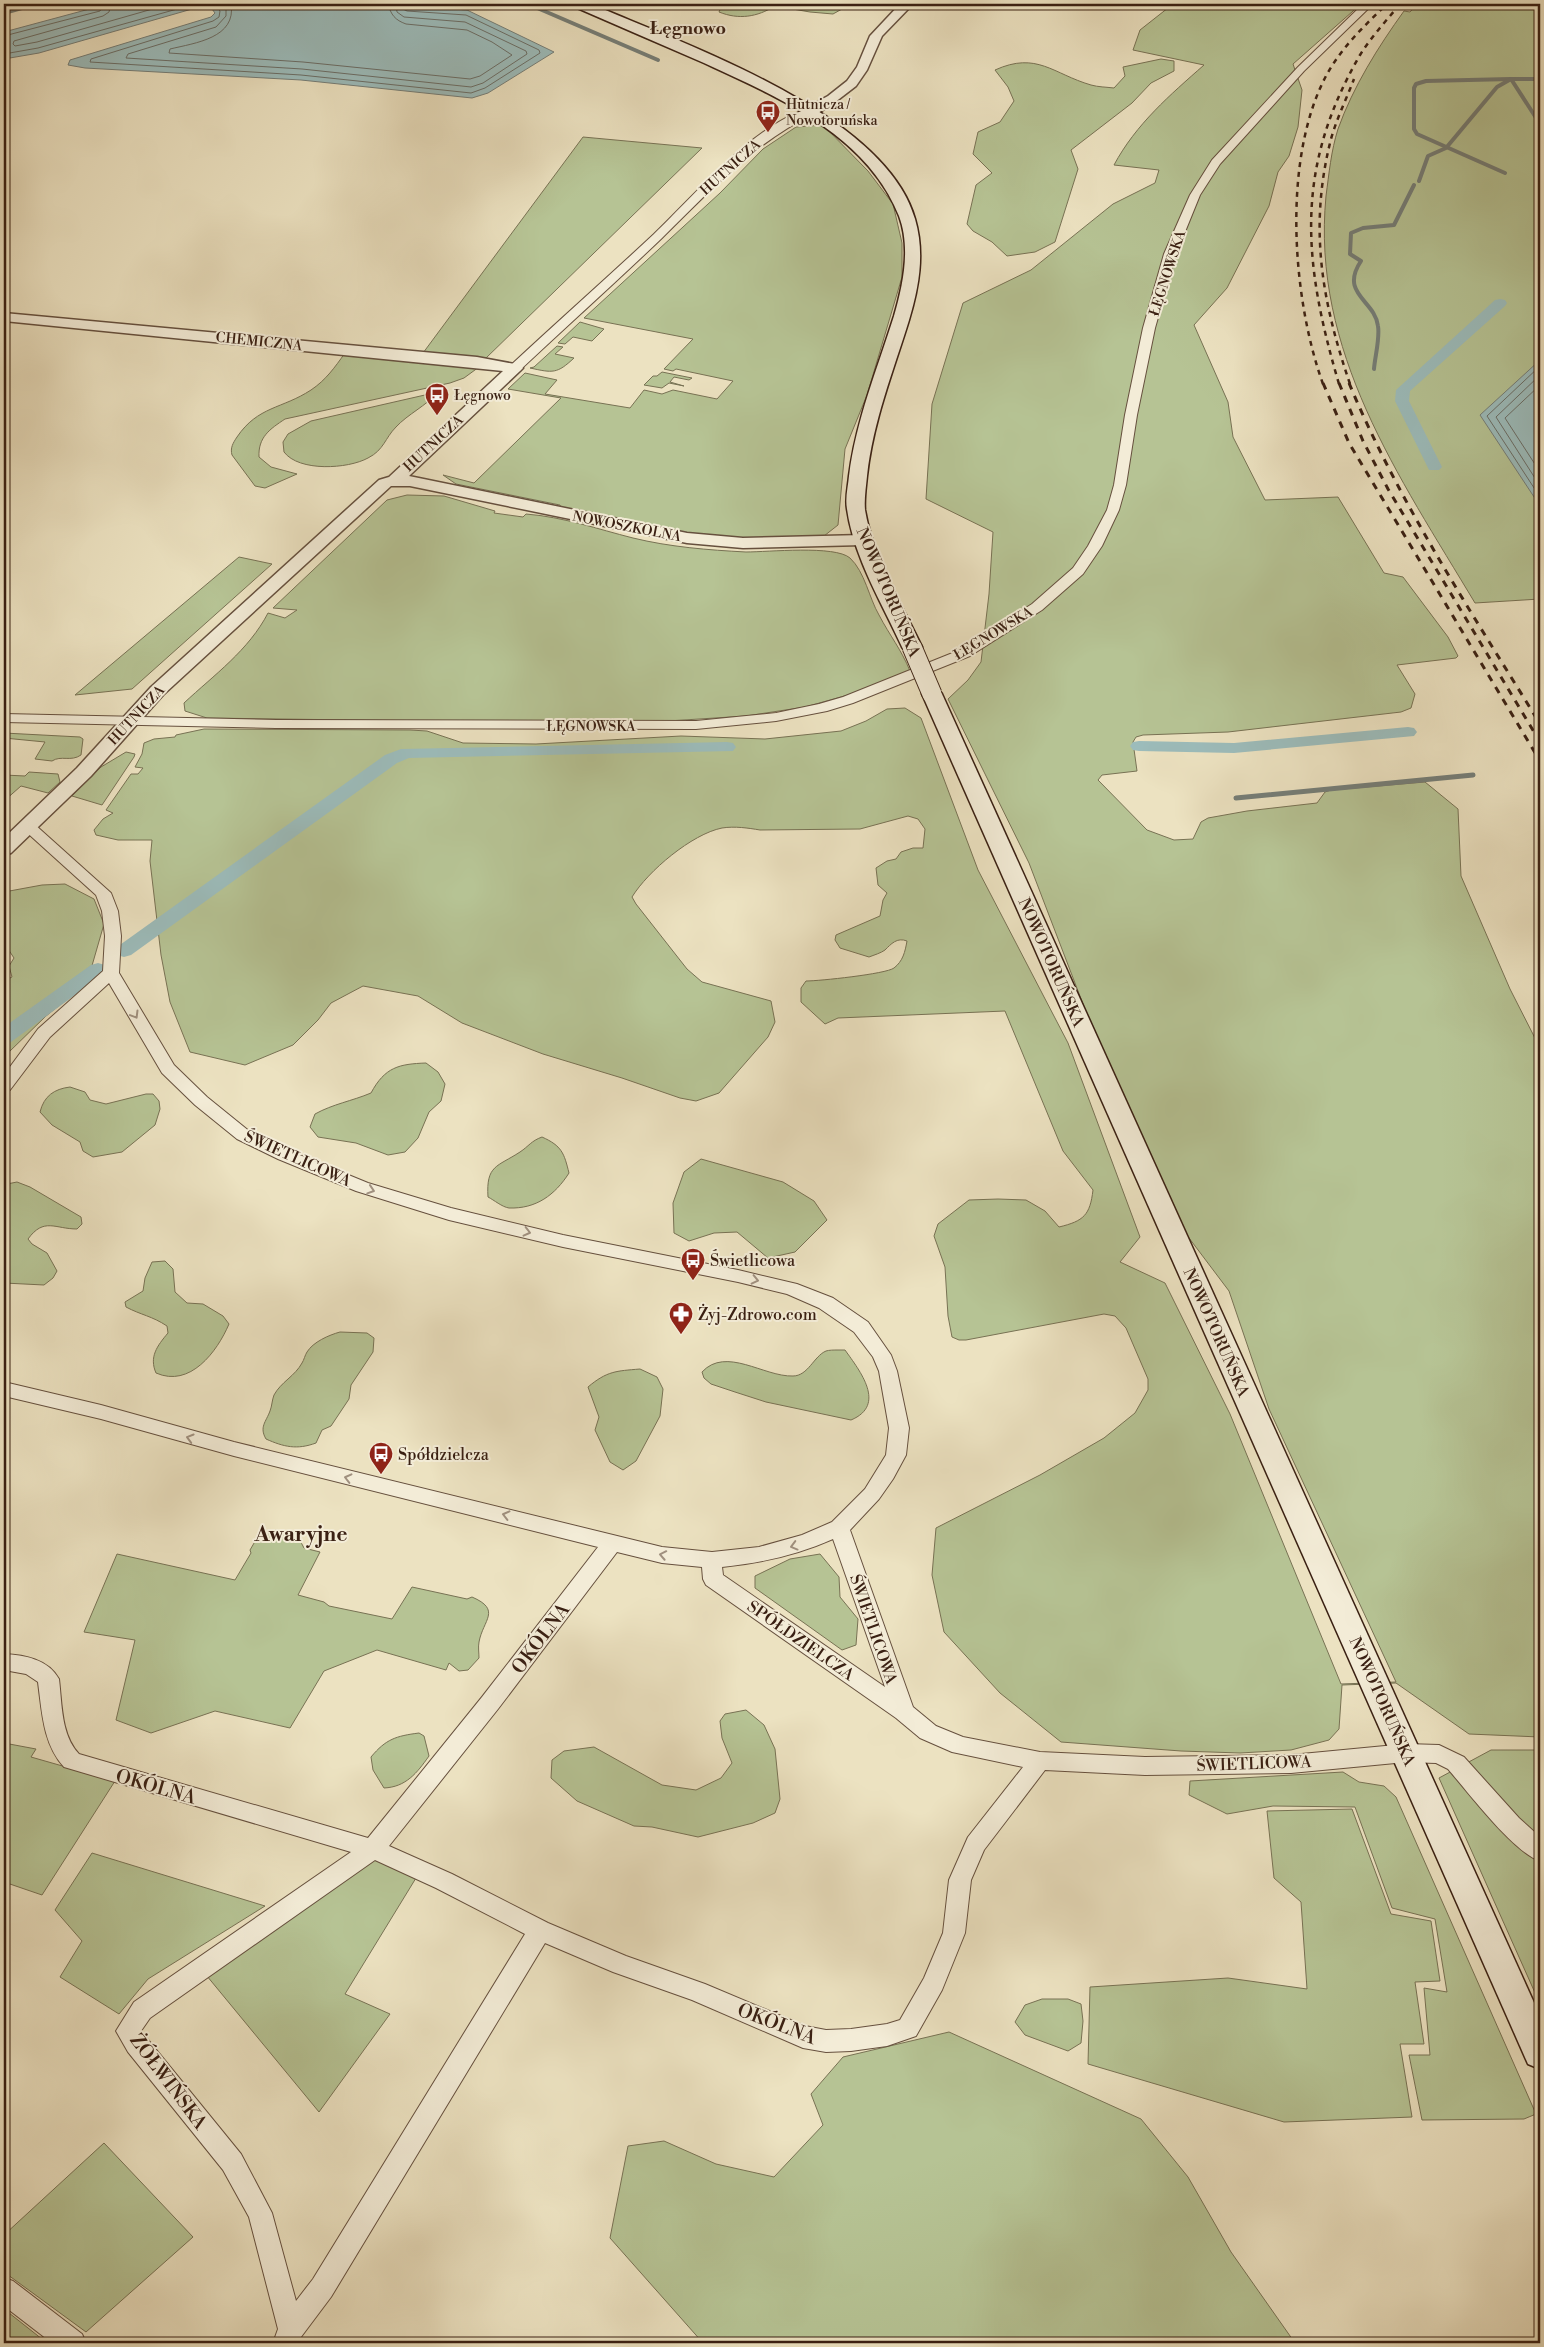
<svg xmlns="http://www.w3.org/2000/svg" width="1544" height="2347" viewBox="0 0 1544 2347" font-family="'Libre Bodoni',serif">
<rect width="100%" height="100%" fill="#ece2c1"/>
<filter id="stains"><feTurbulence type="fractalNoise" baseFrequency=".004" numOctaves="4"/><feColorMatrix values="0 0 0 0 .2 0 0 0 0 .09 0 0 0 0 .02 0 0 0 .5 -.17"/></filter>
<radialGradient id="worn" r=".72"><stop offset=".6" stop-color="#630" stop-opacity="0"/><stop offset="1" stop-color="#630" stop-opacity=".3"/></radialGradient>
<g fill="#b6c394" stroke="#787254">
<path d="M734,4H851L833,14L810,12L775,6C757,17 739,20 719,12L722,5Z"/>
<path d="M1173,4H1361L1293,64L1302,90L1298,127L1289,156L1278,172L1269,206L1227,288L1194,325L1228,402L1233,437L1265,500L1338,497L1384,573L1403,577L1448,637L1458,656L1456,658L1397,665L1415,694L1411,708L1401,712L1228,732L1143,735L1136,737L1133,742L1137,771L1102,775L1098,780L1147,830L1174,840L1193,839L1201,822L1208,818L1247,811L1317,803L1325,792L1331,790L1425,782L1458,809L1461,876L1510,989L1540,1048V1737L1469,1734L1396,1683L1342,1685L1339,1729L1329,1740L1291,1750L1240,1753L1181,1751L1061,1742L1000,1693L944,1632L932,1575L936,1528L1040,1475L1104,1438L1135,1413L1148,1390V1379L1126,1328L1115,1316L1104,1314L966,1340H959L952,1337L948,1316L945,1267L934,1236L938,1224L969,1200L998,1199L1026,1200L1045,1211L1059,1227C1084,1221 1090,1215 1093,1190L1063,1151L1005,1011L838,1018L825,1024L801,1002V988L806,981C819,981 886,974 894,968C903,961 905,952 907,941C897,937 891,944 885,950C881,953 874,955 869,957L840,948L835,940L836,935L880,916L883,900L887,893L878,885L876,868L887,861L896,859L901,852L913,848H923L925,829L918,819L908,816L860,829L760,830C748,828 735,826 722,828C692,834 648,871 632,897L636,904L687,969L702,982L771,1001L775,1022L768,1037L719,1093L696,1101L680,1098L622,1078L543,1054L462,1023L418,996L363,986L331,1003L318,1020L293,1045L245,1065L190,1052L170,1002L161,955L150,861L152,840H118L96,835L94,830L103,819L113,813L106,810L131,774H138L143,768L135,767L142,754L144,743L154,739L175,737L176,735L204,729L410,730L427,731L463,743L536,744L681,736L765,739L841,731L866,721L887,709L905,708L921,718L978,870L1068,1043L1140,1237L1120,1262L1165,1283L1230,1414L1341,1684L1396,1682L1269,1409L1229,1291L1183,1230L1088,1017L1029,863L948,699L968,680L981,662L989,594L993,532L926,499L932,404L963,303L1031,270L1113,204L1155,183L1159,170L1114,165C1136,124 1170,95 1204,65L1133,50L1140,30Z"/>
<path d="M1417,4H1540V599L1475,603C1399,476 1311,351 1326,196C1329,174 1331,151 1338,129C1353,87 1378,47 1404,11L1410,12Z"/>
<path d="M1161,59L1174,61V71L1151,83L1132,103L1071,150L1078,169L1055,242L1035,252L1007,256L992,242L973,231L967,224L976,185L992,173L973,154L978,132L1000,122L1014,101L1008,87L995,70C1037,51 1053,74 1091,85C1098,87 1106,87 1114,88L1125,76L1123,67Z"/>
<polygon points="823,125 868,171 893,204 902,243 902,277 867,395 845,449 838,525 824,536 807,538 739,538 679,533 561,509 560,505 456,484 443,475 474,483 561,398 508,389 525,373 557,380 545,394 630,408 644,390 662,394 673,390 717,399 733,381 676,369 673,371 664,369 693,339 584,318 720,193 763,149 796,127"/>
<polygon points="583,137 702,148 485,359 423,353"/>
<polygon points="580,322 604,329 592,341 573,337 565,344 558,343"/>
<path d="M557,346L563,347L555,354L574,358C557,374 553,373 530,368L534,367Z"/>
<path d="M345,353L479,367L464,378L450,383L285,419C270,429 258,437 259,457L271,467L297,474L265,488L255,486L232,455C230,448 233,443 237,437C258,406 282,409 311,390C326,380 335,367 345,353Z"/>
<polygon points="662,372 692,378 689,380 674,377 670,382 684,386 669,383 662,388 644,385 653,376 657,376"/>
<path d="M438,392C426,406 408,414 396,427C385,438 384,450 368,458C348,469 299,472 284,452L283,442L288,434L311,421Z"/>
<path d="M407,495L444,496L495,511L494,513L523,517L526,514C564,517 597,529 633,538C670,547 708,550 746,552C768,552 835,545 850,558C865,572 869,598 879,615C890,636 901,649 910,671L848,695L805,707L746,716L668,721L572,723L207,718L185,711L184,703C214,675 249,650 268,613L285,618L297,610L273,608L387,500Z"/>
<polygon points="239,557 272,564 132,689 75,695"/>
<path d="M4,733L80,737L83,739L81,755C71,762 61,755 52,761L35,759L45,742L4,738Z"/>
<polygon points="126,752 135,754 134,757 102,805 72,796 101,767"/>
<polygon points="29,772 58,774 60,782 48,793 21,786 4,801 4,775 25,776"/>
<polygon points="65,884 94,899 104,924 87,983 46,1016 9,1052 4,1060 4,981 12,977 9,966 14,958 4,943 4,892 42,885"/>
<path d="M426,1063L438,1072L445,1084L441,1101L429,1112L418,1138L405,1152L388,1155L356,1143L318,1137L310,1127L315,1114C333,1104 352,1101 371,1093C385,1067 399,1064 426,1063Z"/>
<path d="M70,1087L85,1092L90,1100L106,1104L146,1094H153L159,1101L160,1109L155,1125L122,1152L93,1157L83,1151L80,1142L52,1125L40,1112C44,1096 54,1089 70,1087Z"/>
<path d="M542,1137C562,1146 564,1153 569,1173C555,1195 536,1209 509,1208C502,1207 494,1200 488,1197C486,1165 497,1167 520,1152C529,1146 531,1141 542,1137Z"/>
<polygon points="701,1159 783,1182 814,1201 827,1220 795,1252 768,1258 737,1232 714,1233 689,1241 674,1233 673,1203 684,1172"/>
<path d="M17,1182L30,1187L81,1217L82,1224L77,1229C55,1229 44,1217 28,1239L32,1244L47,1253L57,1271L53,1278L44,1285L4,1283V1187L7,1184Z"/>
<path d="M165,1261L173,1269L175,1292L187,1303L203,1304L223,1316L229,1324C217,1352 190,1388 156,1373C149,1357 157,1346 168,1333L167,1326C152,1316 141,1315 126,1307L125,1302L143,1291L145,1278L152,1262Z"/>
<path d="M340,1332L367,1333L374,1338L373,1352L351,1385L349,1399L331,1426L322,1430L316,1443C297,1450 284,1447 266,1439C259,1427 266,1422 270,1411C272,1406 272,1400 274,1395C281,1382 295,1376 302,1363C304,1360 305,1355 307,1352C313,1342 329,1335 340,1332Z"/>
<path d="M838,1350H845C860,1371 887,1405 851,1420L766,1402L735,1392L711,1384L704,1378L702,1372C726,1346 764,1377 793,1376C808,1376 814,1356 826,1351C829,1350 834,1350 838,1350Z"/>
<path d="M640,1369L657,1377L663,1389L660,1416L636,1461L623,1470L610,1462L595,1430L599,1417L588,1387C607,1371 616,1371 640,1369Z"/>
<path d="M276,1530C290,1532 298,1535 304,1548L320,1552L298,1595L324,1602L329,1606L392,1619L412,1587L467,1599L472,1597C502,1610 483,1620 479,1642C478,1647 479,1653 479,1658L468,1670L459,1671L449,1663L446,1670L377,1650L324,1671L290,1728L215,1711L151,1733L116,1720L135,1640L84,1632L117,1554L235,1580L251,1553L250,1550L257,1538Z"/>
<polygon points="820,1554 839,1577 840,1597 858,1619 856,1645 842,1650 755,1588 755,1576 790,1559"/>
<polygon points="746,1710 764,1725 775,1749 780,1799 775,1813 753,1823 698,1837 652,1827 634,1826 577,1801 551,1778 552,1760 564,1751 594,1747 662,1785 696,1790 721,1778 732,1763 722,1738 720,1721 725,1714"/>
<path d="M419,1733L424,1736L429,1756C417,1773 406,1787 384,1788L373,1770L371,1757C386,1739 396,1736 419,1733Z"/>
<polygon points="4,1743 36,1749 31,1757 115,1781 42,1895 4,1882"/>
<polygon points="1491,1750 1540,1750 1540,2004 1439,1778"/>
<polygon points="1343,1772 1359,1782 1384,1786 1396,1797 1536,2114 1524,2119 1422,2120 1409,2055 1430,2055 1424,1988 1447,1992 1435,1919 1392,1908 1355,1807 1273,1806 1227,1814 1189,1795 1190,1781"/>
<polygon points="1352,1809 1391,1914 1431,1921 1440,1981 1415,1982 1424,2044 1400,2044 1412,2117 1284,2122 1088,2064 1090,1987 1228,1978 1307,1989 1301,1902 1274,1878 1267,1811"/>
<polygon points="92,1853 265,1906 148,1979 119,2014 60,1977 82,1941 55,1910"/>
<polygon points="370,1854 416,1878 345,1994 390,2014 319,2112 202,1970"/>
<polygon points="1042,1999 1068,1999 1081,2004 1083,2021 1081,2043 1068,2051 1025,2035 1015,2022 1025,2005"/>
<polygon points="949,2032 1141,2119 1188,2177 1231,2252 1295,2343 703,2343 610,2238 628,2146 664,2141 716,2164 774,2177 823,2125 811,2094 843,2057"/>
<polygon points="104,2143 193,2237 86,2332 4,2272 4,2235"/>
<polygon points="4,2309 47,2343 4,2343"/>
</g>
<g fill="#9cbcbb" stroke="#757e78">
<polygon points="108,4 378,4 467,10 554,52 488,93 472,98 301,80 85,68 68,65 70,60 211,17 215,13 212,9 192,9 39,53 4,59 4,32"/>
<polygon points="1540,360 1540,506 1480,415"/>
</g>
<g fill="none" stroke-linecap="round" stroke-linejoin="round">
<g stroke="#6b6e67" stroke-width="1">
<polyline points="111,4 109,12 103,16 14,41 13,44 15,46 37,42 170,4"/>
<polyline points="209,4 215,5 220,11 219,17 213,21 91,59 90,62 301,75 471,93 485,88 540,53 539,50 466,15 407,11 403,9 402,4"/>
<polyline points="222,4 226,10 226,16 216,27 128,54 126,58 302,69 471,87 483,83 527,54 526,51 465,22 404,17 397,12 396,4"/>
<path d="M231,4C237,38 195,43 170,49L169,53L303,62L470,79L480,76L512,55L492,42L467,30L406,24C395,20 391,15 388,4"/>
<polyline points="4,36 100,11 104,4"/>
<polyline points="4,54 38,48 195,4"/>
<polyline points="1540,366 1487,416 1540,497"/>
<polyline points="1540,375 1496,417 1540,486"/>
<polyline points="1540,385 1505,418 1540,472"/>
</g>
<g stroke="#757e78" stroke-width="4">
<polyline points="528,4 658,60"/>
<polyline points="4,13 36,4"/>
<polyline points="1505,173 1417,134 1414,129 1414,88 1416,84 1426,81 1511,79 1540,124"/>
<polyline points="1419,181 1428,156 1446,148 1497,87 1511,79 1540,79"/>
<path d="M1374,369C1375,356 1380,339 1378,326C1375,300 1339,294 1361,261L1350,254L1351,233L1363,228L1394,225L1414,185"/>
</g>
<polyline stroke="#757e78" stroke-width="5" points="1236,798 1473,775"/>
<g fill="#9cbcbb" fill-rule="evenodd">
<polygon points="1500,299 1505,300 1507,303 1505,306 1410,391 1409,401 1442,467 1439,470 1429,470 1395,401 1396,390 1495,300"/>
<polygon points="1408,727 1414,728 1417,732 1414,736 1234,753 1139,751 1133,750 1130,746 1133,742 1139,741 1234,743"/>
<polygon points="727,742 733,743 736,747 733,751 409,758 397,763 131,955 124,957 117,955 114,951 117,947 385,755 401,749"/>
<polygon points="98,963 105,965 108,969 105,973 11,1042 4,1043 4,1027 91,965"/>
</g>
<defs>
<g id="minor">
<polygon points="1363,4 1373,4 1304,71 1220,164 1200,195 1176,254 1155,328 1137,415 1126,485 1119,510 1102,546 1083,574 1042,610 970,656 853,703 827,711 776,721 696,729 276,728 4,722 4,714 276,720 696,721 776,713 819,704 843,697 960,650 1032,604 1073,568 1088,546 1107,510 1114,485 1125,415 1143,328 1164,254 1190,195 1212,160 1298,67"/>
<path d="M811,108L816,111L815,113C753,143 710,191 662,238C615,283 567,326 519,371H511L509,368L511,365C558,321 607,278 654,234C695,195 756,122 811,108Z"/>
<path d="M28,821L33,823L111,893L118,911L121,936L119,973L174,1065L207,1097L249,1131L290,1151L368,1183L451,1208L563,1235L738,1270L797,1284L833,1298L868,1322L891,1355L897,1371L909,1428L906,1455L893,1479L879,1499L850,1530L913,1707L936,1726L963,1737L1040,1752L1145,1757L1291,1755L1406,1744L1439,1745L1464,1757L1519,1818L1540,1837V1861C1513,1852 1468,1792 1448,1769L1436,1763L1406,1762L1291,1773L1145,1775L1045,1770L984,1850L971,1880L965,1933L942,1990L916,2036L887,2046L851,2051L826,2052L803,2048L692,2000L613,1972L545,1943L331,2297L301,2337L299,2343H273L278,2329L249,2217L223,2170L128,2052L116,2031L134,2002L351,1852L64,1767C43,1744 42,1712 38,1682L26,1674L4,1670V1654C24,1655 48,1659 59,1679C62,1704 61,1735 79,1754L368,1838L482,1697L598,1547L234,1456L101,1419L4,1396V1382L101,1405L234,1442L662,1547L712,1552L759,1547L802,1535L832,1522L865,1489L886,1455L889,1428L879,1371L873,1357L854,1332L819,1308L787,1294L738,1282L563,1247L449,1220L356,1191L278,1159L237,1139L195,1105L162,1073L109,983L50,1037L10,1090L4,1091V1075L38,1029L103,971L105,936L102,911L96,895L23,829L20,826ZM833,1539L885,1687L723,1575L722,1567C761,1563 797,1555 833,1539ZM617,1552L662,1563L702,1567L703,1579L706,1585L896,1718L920,1738L952,1752L1023,1767L968,1837L949,1880L943,1933L924,1978L900,2020L887,2024L851,2029L826,2030L805,2026L705,1984L626,1956L548,1923L452,1874L389,1846L498,1709ZM375,1860L436,1888L525,1934L313,2279L296,2301L272,2213L241,2154L141,2031L150,2018Z"/>
<polygon points="4,2278 13,2281 82,2334 86,2343 52,2343 4,2306"/>
</g>
<g id="tertiary">
<polygon points="900,4 913,4 882,36 867,70 856,86 830,106 816,114 806,114 805,111 806,108 828,96 847,81 857,67 870,36"/>
<polygon points="4,313 477,357 520,365 523,368 520,371 409,476 687,533 743,538 863,535 869,536 871,540 869,544 863,545 743,548 687,543 410,486 391,486 163,695 91,776 11,853 4,855 4,838 77,768 151,687 379,480 389,477 503,371 4,321"/>
</g>
<g id="secondary">
<path d="M573,4H591C684,44 885,113 915,219C925,253 919,287 909,320C893,372 873,421 867,476C866,487 864,499 865,510C873,558 901,603 922,647L919,651L912,653L905,651L902,647C882,603 854,558 847,509C845,498 848,487 849,476C856,420 877,370 894,316C903,285 911,248 899,216C867,135 778,97 704,63C661,44 618,26 575,7Z"/>
<polygon points="932,688 939,690 942,694 1540,2016 1540,2069 1528,2064 922,694 925,690"/>
</g>
</defs>
<use href="#minor" stroke="#66503e" stroke-width="2"/>
<use href="#tertiary" stroke="#66503e" stroke-width="3"/>
<use href="#secondary" stroke="#3a2013" stroke-width="3"/>
<use href="#minor" fill="#f3ecd7" fill-rule="evenodd"/>
<use href="#tertiary" fill="#f3ecd7" fill-rule="evenodd"/>
<use href="#secondary" fill="#f3ecd7" fill-rule="evenodd"/>
<g stroke="#3a2013" stroke-width="2.5" stroke-dasharray="5 5" stroke-linecap="butt">
<path d="M1323,384C1292,298 1282,159 1326,76C1341,48 1364,26 1387,4"/>
<path d="M1339,384C1303,262 1294,169 1360,55C1371,37 1387,20 1400,4"/>
<path d="M1350,384C1322,302 1309,229 1330,143C1335,122 1346,100 1354,79"/>
</g>
<g stroke="#3a2013" stroke-width="3" stroke-dasharray="7 7" stroke-linecap="butt">
<polyline points="1323,383 1349,443 1540,761"/>
<polyline points="1339,383 1363,441 1388,489 1540,742"/>
<path d="M1349,383C1399,503 1472,613 1540,724"/>
</g>
<defs>
<polyline id="secondary-bridge" points="912,647 932,694"/>
</defs>
<use href="#secondary-bridge" stroke="#3a2013" stroke-width="21" stroke-linecap="butt"/>
<use href="#secondary-bridge" stroke="#f3ecd7" stroke-width="19"/>
</g>
<defs><path id="oneway-chevron" d="M-2-3.5L2.5 0L-2 3.5" fill="none" stroke-width="1.6" stroke-linecap="round" stroke-linejoin="round" transform="scale(1.25)"/></defs>
<g stroke="#a0907f">
<use href="#oneway-chevron" transform="translate(135 1015) rotate(59)"/>
<use href="#oneway-chevron" transform="translate(371 1190) rotate(18)"/>
<use href="#oneway-chevron" transform="translate(527 1232) rotate(14)"/>
<use href="#oneway-chevron" transform="translate(755 1280) rotate(13)"/>
<use href="#oneway-chevron" transform="translate(190 1438) rotate(-164)"/>
<use href="#oneway-chevron" transform="translate(348 1478) rotate(-166)"/>
<use href="#oneway-chevron" transform="translate(506 1515) rotate(-166)"/>
<use href="#oneway-chevron" transform="translate(794 1546) rotate(165)"/>
<use href="#oneway-chevron" transform="translate(663 1555) rotate(-169)"/>
</g>
<defs>
<symbol id="bus-pin" viewBox="-11 -11 22 30"><path d="M0 17L-7.5 6A9.5 9.5 0 1 1 7.5 6Z" fill="#8f2418" stroke="#f3ecd7"/><path d="M-5-6H5V4H4V6H2V4H-2V6H-4V4H-5ZM-3.5-4V0h7V-4ZM-3.5 1.2v1.5H-2V1.2ZM2 1.2v1.5H3.5V1.2Z" fill="#fff"/></symbol>
<symbol id="pharmacy-pin" viewBox="-11 -11 22 30"><path d="M0 17L-7.5 6A9.5 9.5 0 1 1 7.5 6Z" fill="#8f2418" stroke="#f3ecd7"/><path d="M-2-6h4v4h4v4h-4v4h-4v-4h-4v-4h4Z" fill="#fff"/></symbol>
</defs>
<g fill-rule="evenodd">
<use href="#bus-pin" x="754" y="98" width="28" height="38"/>
<use href="#bus-pin" x="423" y="381" width="28" height="38"/>
<use href="#bus-pin" x="679" y="1246" width="28" height="38"/>
<use href="#pharmacy-pin" x="667" y="1300" width="28" height="38"/>
<use href="#bus-pin" x="367" y="1440" width="28" height="38"/>
</g>
<g text-anchor="middle" stroke-width="4" stroke-linejoin="round" paint-order="stroke">
<g font-size="14" fill="#3a2013" stroke="#f3ecd7" text-anchor="start">
<text x="786" y="109">Hutnicza /<tspan x="786" dy="16">Nowotoruńska</tspan></text>
<text x="454" y="400">Łęgnowo</text>
</g>
<g font-size="14" fill="#3a2013" stroke="#f3ecd7">
<text transform="translate(730 167) rotate(-42)" y="5">HUTNICZA</text>
<text transform="translate(1167 273) rotate(-72)" y="5">ŁĘGNOWSKA</text>
<text transform="translate(259 341) rotate(6)" y="5">CHEMICZNA</text>
<text transform="translate(433 443) rotate(-43)" y="5">HUTNICZA</text>
<text transform="translate(627 526) rotate(11)" y="5">NOWOSZKOLNA</text>
<text transform="translate(993 633) rotate(-31)" y="5">ŁĘGNOWSKA</text>
<text transform="translate(136 715) rotate(-47)" y="5">HUTNICZA</text>
<text x="591" y="731">ŁĘGNOWSKA</text>
</g>
<g font-size="16" fill="#3a2013" stroke="#f3ecd7">
<text transform="translate(889 592) rotate(67)" y="6">NOWOTORUŃSKA</text>
<text transform="translate(1052 962) rotate(66)" y="6">NOWOTORUŃSKA</text>
<text transform="translate(298 1158) rotate(24)" y="6">ŚWIETLICOWA</text>
<text transform="translate(1217 1332) rotate(66)" y="6">NOWOTORUŃSKA</text>
<text transform="translate(874 1629) rotate(71)" y="6">ŚWIETLICOWA</text>
<text transform="translate(801 1640) rotate(35)" y="6">SPÓŁDZIELCZA</text>
<text transform="translate(1383 1701) rotate(66)" y="6">NOWOTORUŃSKA</text>
<text transform="translate(1254 1763) rotate(-2)" y="6">ŚWIETLICOWA</text>
</g>
<g font-size="16" fill="#3a2013" stroke="#f3ecd7" text-anchor="start">
<text x="710" y="1266">Świetlicowa</text>
<text x="698" y="1320">Żyj-Zdrowo.com</text>
<text x="398" y="1460">Spółdzielcza</text>
</g>
<g font-size="18" font-weight="bold" fill="#3a2013" stroke="#f3ecd7">
<text x="688" y="34">Łęgnowo</text>
</g>
<g font-size="19" fill="#3a2013" stroke="#f3ecd7">
<text transform="translate(540 1638) rotate(-53)" y="7">OKÓLNA</text>
<text transform="translate(156 1786) rotate(16)" y="7">OKÓLNA</text>
<text transform="translate(777 2023) rotate(21)" y="7">OKÓLNA</text>
<text transform="translate(169 2081) rotate(53)" y="7">ŻÓŁWIŃSKA</text>
</g>
<g font-size="21" font-weight="bold" fill="#3a2013" stroke="#f3ecd7">
<text x="301" y="1541">Awaryjne</text>
</g>
</g>
<rect width="1544" height="2347" fill="none" stroke="#ece2c1" stroke-width="20"/>
<rect x="5" y="5" width="1534" height="2337" fill="none" stroke="#3a2013" stroke-width="2.5"/>
<rect x="10" y="10" width="1524" height="2327" fill="none" stroke="#3a2013"/>
<rect width="100%" height="100%" filter="url(#stains)"/>
<rect width="100%" height="100%" fill="url(#worn)"/>
</svg>
